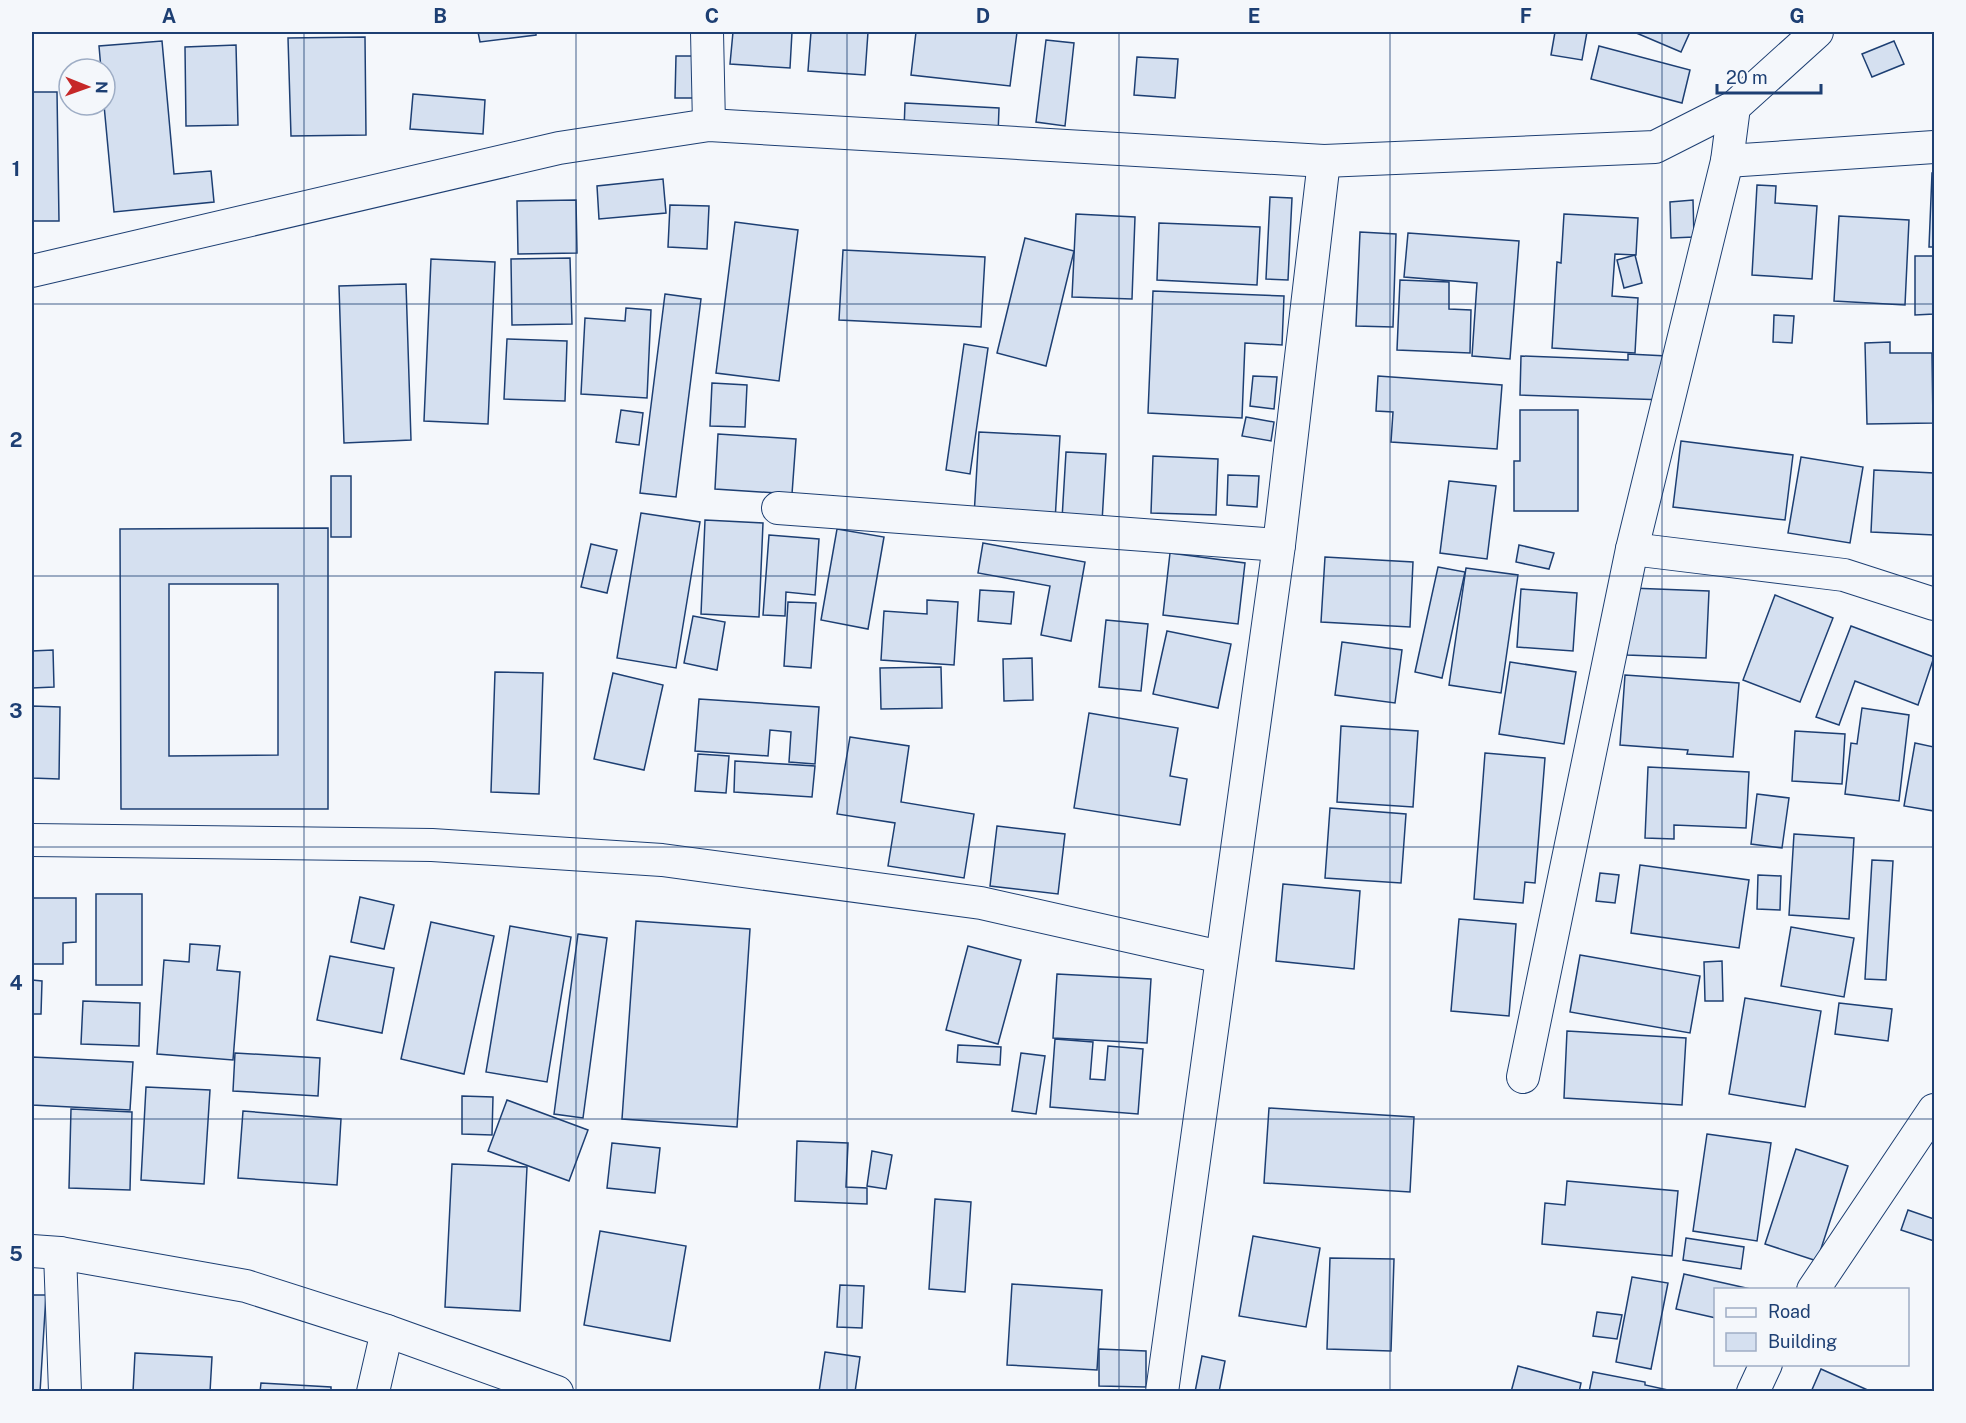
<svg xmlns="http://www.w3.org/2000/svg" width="1966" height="1423" viewBox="0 0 1966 1423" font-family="'Public Sans',sans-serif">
<rect width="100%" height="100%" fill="#f4f7fb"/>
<g fill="#d5e0f0" stroke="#1d3f73" stroke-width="1.5" fill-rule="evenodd">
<polygon points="478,32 536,32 536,35 480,42"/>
<polygon points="733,32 792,32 790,68 730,64"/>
<polygon points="811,32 868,32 865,75 808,71"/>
<polygon points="916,32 1017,32 1010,86 911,75"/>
<polygon points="1555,32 1587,32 1582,60 1551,55"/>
<polygon points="1634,32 1690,32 1681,52"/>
<polygon points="365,37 366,135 291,136 288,38"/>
<polygon points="1046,40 1074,43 1065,126 1036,122"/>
<polygon points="162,41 174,174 211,171 214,202 114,212 104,105 105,69 101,69 99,46"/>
<polygon points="1894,41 1904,64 1872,77 1862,54"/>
<polygon points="236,45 238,125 186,126 185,47"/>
<polygon points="1599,46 1690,70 1682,103 1591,79"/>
<polygon points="676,56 697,56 696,98 675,98"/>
<polygon points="1137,57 1178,59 1175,98 1134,95"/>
<polygon points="32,92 57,92 59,221 32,221"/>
<polygon points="413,94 485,100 483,134 410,129"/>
<polygon points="905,103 999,108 998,135 904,130"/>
<polygon points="1932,173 1934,173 1934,247 1929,247"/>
<polygon points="663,179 666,213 599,219 597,186"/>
<polygon points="1757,185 1776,186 1775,203 1817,206 1812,279 1752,275"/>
<polygon points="1270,197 1292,198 1288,280 1266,279"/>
<polygon points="576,200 577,253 518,254 517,201"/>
<polygon points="1693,200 1694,237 1671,238 1670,202"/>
<polygon points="670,205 709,206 707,249 668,247"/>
<polygon points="1076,214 1135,217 1132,299 1072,297"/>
<polygon points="1564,214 1638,218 1636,255 1615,254 1612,296 1638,298 1635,353 1552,348 1557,262 1561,263"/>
<polygon points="1839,216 1909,220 1905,305 1834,301"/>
<polygon points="735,222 798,230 779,381 716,373"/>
<polygon points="1159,223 1260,227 1257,285 1157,280"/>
<polygon points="1360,232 1396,234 1393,327 1356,326"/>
<polygon points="1408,233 1519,241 1510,359 1472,356 1477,283 1404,277"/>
<polygon points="1025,238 1074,251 1046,366 997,353"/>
<polygon points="843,250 985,257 981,327 839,320"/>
<polygon points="1635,255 1642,283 1624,288 1617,260"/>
<polygon points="1915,256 1934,256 1934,314 1915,315"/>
<polygon points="570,258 572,324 512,325 511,259"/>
<polygon points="431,259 495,262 488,424 424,421"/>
<polygon points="1400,280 1449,282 1449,309 1471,310 1470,353 1397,350"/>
<polygon points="406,284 411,440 344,443 339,286"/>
<polygon points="1153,291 1284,296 1282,345 1245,343 1242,418 1148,413"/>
<polygon points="665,294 701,299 676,497 640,493"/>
<polygon points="626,308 651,310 647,398 581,394 585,318 625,321"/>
<polygon points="1774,315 1794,316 1792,343 1773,342"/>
<polygon points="507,339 567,341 565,401 504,399"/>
<polygon points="1890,342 1890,353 1932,353 1933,423 1867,424 1865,343"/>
<polygon points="964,344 988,348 970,474 946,470"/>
<polygon points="1628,354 1667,356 1666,400 1520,395 1521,356 1628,360"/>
<polygon points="1253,376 1277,377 1274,409 1250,406"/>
<polygon points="1378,376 1502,385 1497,449 1391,442 1393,412 1376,411"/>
<polygon points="712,383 747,385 745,427 710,426"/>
<polygon points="621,410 643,413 639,445 616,442"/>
<polygon points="1520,410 1578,410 1578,511 1514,511 1514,461 1520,461"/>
<polygon points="1246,417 1274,422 1271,441 1242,436"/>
<polygon points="979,432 1060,436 1055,521 974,516"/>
<polygon points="718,434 796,439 792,494 715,489"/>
<polygon points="1681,441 1793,455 1785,520 1673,507"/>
<polygon points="1066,452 1106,454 1102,522 1062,519"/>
<polygon points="1153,456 1218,459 1216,515 1151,513"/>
<polygon points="1801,457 1863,467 1850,543 1788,533"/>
<polygon points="1874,470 1934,473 1934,535 1871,532"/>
<polygon points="1228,475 1259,476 1257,507 1227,505"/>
<rect x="331" y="476" width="20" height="61"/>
<polygon points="1449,481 1496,486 1487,559 1440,553"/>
<polygon points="641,513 700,522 676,668 617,658"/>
<polygon points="705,520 763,523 759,617 701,614"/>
<path d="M328,528V809H121L120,529ZM169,584H278V755L169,756Z"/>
<polygon points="837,529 884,537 868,629 821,620"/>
<polygon points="769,535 819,539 815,595 786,592 785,616 763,615"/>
<polygon points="983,543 1085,562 1071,641 1041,635 1050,586 978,573"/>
<polygon points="591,544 617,550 607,593 581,587"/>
<polygon points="1519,545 1554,553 1549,569 1516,562"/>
<polygon points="1170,553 1245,563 1238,624 1163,615"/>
<polygon points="1325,557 1413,562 1410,627 1321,622"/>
<polygon points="1438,567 1465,572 1442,678 1415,672"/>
<polygon points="1466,568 1518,575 1501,693 1449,685"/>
<polygon points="1630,588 1709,591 1706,658 1627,655"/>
<polygon points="1521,589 1577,593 1573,651 1517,647"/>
<polygon points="980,590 1014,592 1011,624 978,621"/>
<polygon points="1775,595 1833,618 1800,702 1743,680"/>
<polygon points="927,600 958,602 954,665 881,660 884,611 927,614"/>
<polygon points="788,602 816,603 811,668 784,666"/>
<polygon points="693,616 725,622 717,670 684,663"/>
<polygon points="1106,620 1148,624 1141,691 1099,687"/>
<polygon points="1851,626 1934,657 1918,705 1855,681 1839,725 1816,717"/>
<polygon points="1167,631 1231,644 1218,708 1153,694"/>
<polygon points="1342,642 1402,650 1395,703 1335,695"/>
<polygon points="53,650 54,687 32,688 32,651"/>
<polygon points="1032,658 1033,700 1004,701 1003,659"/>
<polygon points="1510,662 1576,672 1564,744 1499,734"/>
<polygon points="941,667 942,708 881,709 880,668"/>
<polygon points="495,672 543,673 539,794 491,792"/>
<polygon points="613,673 663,685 644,770 594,759"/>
<polygon points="1625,675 1739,683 1733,757 1687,754 1688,750 1620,745"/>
<polygon points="699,699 819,707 815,764 789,762 791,732 770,730 768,756 695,751"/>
<polygon points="32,706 60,707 59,779 32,778"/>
<polygon points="1862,708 1909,715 1899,801 1845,794 1851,743 1857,744"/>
<polygon points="1089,713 1178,728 1170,776 1187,779 1180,825 1074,808"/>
<polygon points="1341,726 1418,731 1413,807 1337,802"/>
<polygon points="1795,731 1845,734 1842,784 1792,781"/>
<polygon points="850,737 909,746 901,802 974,814 964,878 888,866 895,823 837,814"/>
<polygon points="1915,743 1934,747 1934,811 1904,806"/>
<polygon points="1485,753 1545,758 1535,883 1525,882 1523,903 1474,899"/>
<polygon points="698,754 729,756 726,793 695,791"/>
<polygon points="735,761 815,766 812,797 734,792"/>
<polygon points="1648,767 1749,772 1746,828 1674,825 1674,839 1645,838"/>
<polygon points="1757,794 1789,798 1782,848 1751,844"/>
<polygon points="1330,808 1406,814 1401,883 1325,878"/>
<polygon points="997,826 1065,834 1058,894 990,886"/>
<polygon points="1794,834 1854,838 1849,919 1789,915"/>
<polygon points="1872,860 1893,861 1886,980 1865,979"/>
<polygon points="1640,865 1749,880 1739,948 1631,933"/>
<polygon points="1600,873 1619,875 1615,903 1596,901"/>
<polygon points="1758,875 1781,876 1780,910 1757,909"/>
<polygon points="1283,884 1360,891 1354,969 1276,961"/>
<rect x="96" y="894" width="46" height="91"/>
<polygon points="360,897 394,905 384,949 351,942"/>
<polygon points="32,898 76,898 76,942 63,943 63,964 32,964"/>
<polygon points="1459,919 1516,924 1509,1016 1451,1011"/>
<polygon points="636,921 750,929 737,1127 622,1119"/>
<polygon points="431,922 494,936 464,1074 401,1059"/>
<polygon points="510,926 571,937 547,1082 486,1072"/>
<polygon points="1791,927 1854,938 1844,997 1781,986"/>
<polygon points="578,934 607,938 583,1118 554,1114"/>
<polygon points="190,944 220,946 217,970 240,972 233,1060 157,1054 164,960 189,962"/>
<polygon points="968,946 1021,960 998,1044 946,1030"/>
<polygon points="1580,955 1700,976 1690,1033 1570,1012"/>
<polygon points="330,956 394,968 382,1033 317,1020"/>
<polygon points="1722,961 1723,1001 1705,1001 1704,962"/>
<polygon points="1057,974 1151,979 1147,1043 1053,1038"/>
<polygon points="32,980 42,981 41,1014 32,1014"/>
<polygon points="1745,998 1821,1011 1805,1107 1729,1094"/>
<polygon points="83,1001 140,1003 139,1046 81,1044"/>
<polygon points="1839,1003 1892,1009 1888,1041 1835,1034"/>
<polygon points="1567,1031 1686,1038 1682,1105 1564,1098"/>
<polygon points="1055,1039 1093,1042 1090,1079 1105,1080 1108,1046 1143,1049 1138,1114 1050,1107"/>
<polygon points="958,1045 1001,1047 1000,1065 957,1062"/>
<polygon points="235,1053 320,1058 318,1096 233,1091"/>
<polygon points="1021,1053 1045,1056 1036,1114 1012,1111"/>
<polygon points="32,1057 133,1062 130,1110 32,1105"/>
<polygon points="146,1087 210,1090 204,1184 141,1180"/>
<polygon points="462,1096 493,1097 492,1135 462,1134"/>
<polygon points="507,1100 588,1130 569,1181 488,1151"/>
<polygon points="1269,1108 1414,1117 1410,1192 1264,1183"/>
<polygon points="71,1109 132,1112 130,1190 69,1188"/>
<polygon points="243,1111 341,1119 337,1185 238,1178"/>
<polygon points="1707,1134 1771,1143 1757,1241 1693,1231"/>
<polygon points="797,1141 848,1143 846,1187 867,1188 867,1204 795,1201"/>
<polygon points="612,1143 660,1148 655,1193 607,1188"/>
<polygon points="1796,1149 1848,1166 1817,1261 1765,1244"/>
<polygon points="872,1151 892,1155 886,1189 867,1186"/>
<polygon points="452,1164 527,1167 520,1311 445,1307"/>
<polygon points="1567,1181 1678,1191 1672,1256 1542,1244 1545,1203 1565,1205"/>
<polygon points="935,1199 971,1202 965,1292 929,1289"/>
<polygon points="1908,1210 1934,1219 1934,1241 1901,1230"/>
<polygon points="600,1231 686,1246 670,1341 584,1325"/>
<polygon points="1253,1236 1320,1248 1306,1327 1239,1316"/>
<polygon points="1686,1238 1744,1247 1741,1269 1683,1260"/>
<polygon points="1330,1258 1394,1259 1391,1351 1327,1349"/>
<polygon points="1684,1274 1755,1290 1716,1290 1716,1318 1676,1309"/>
<polygon points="1632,1277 1668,1283 1651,1369 1616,1362"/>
<polygon points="1012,1284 1102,1290 1097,1370 1007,1365"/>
<polygon points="840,1285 864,1286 862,1328 837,1327"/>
<polygon points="32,1295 46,1295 40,1392 32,1392"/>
<polygon points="1597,1312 1622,1315 1617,1339 1593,1336"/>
<polygon points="1099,1349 1146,1351 1146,1387 1099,1386"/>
<polygon points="825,1352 860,1357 855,1392 819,1392"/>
<polygon points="135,1353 212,1357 210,1392 133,1392"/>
<polygon points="1202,1356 1225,1361 1219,1392 1195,1392"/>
<polygon points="1518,1366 1581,1383 1579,1392 1511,1392"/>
<polygon points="1821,1369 1872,1392 1811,1392"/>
<polygon points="1593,1372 1645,1382 1645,1385 1677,1392 1589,1392"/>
<polygon points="261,1383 331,1387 331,1392 260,1392"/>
</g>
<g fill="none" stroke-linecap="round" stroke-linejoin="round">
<defs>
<g id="street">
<polyline points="707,32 709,125"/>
<polyline points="1727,161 1934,147"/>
<polyline points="32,271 559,148 709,125 1324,161 1655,147 1734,107 1817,32"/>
<polyline points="778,508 1279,545"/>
<polyline points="1632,549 1844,575 1934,604"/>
<polyline points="32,840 432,845 662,860 981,903 1221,957"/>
<polyline points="1523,1077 1632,549 1727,161 1734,107"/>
<polyline points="32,1251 60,1253 246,1286 387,1331 557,1392"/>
<polyline points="60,1253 65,1392"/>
<polyline points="1813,1290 1934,1110"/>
<polyline points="373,1392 387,1331"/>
<polyline points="1162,1392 1279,545 1324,161"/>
<polyline points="1753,1392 1766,1364"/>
</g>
</defs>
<use href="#street" stroke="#1d3f73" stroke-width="34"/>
<use href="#street" stroke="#f4f7fb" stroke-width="32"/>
</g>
<path fill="none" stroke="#1d3f73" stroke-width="1.5" stroke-opacity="0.55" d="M304,32V1392M576,32V1392M847,32V1392M1119,32V1392M1390,32V1392M1662,32V1392M32,304H1934M32,576H1934M32,847H1934M32,1119H1934"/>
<rect width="1966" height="1423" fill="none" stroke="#f4f7fb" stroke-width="66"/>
<rect x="1714" y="1288" width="195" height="78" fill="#f4f7fb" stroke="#9eadc5" stroke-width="1.5"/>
<rect x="1726" y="1308" width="30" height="9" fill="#f4f7fb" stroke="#9eadc5" stroke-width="1.5"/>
<text x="1768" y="1318" font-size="18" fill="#1d3f73">Road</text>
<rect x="1726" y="1333" width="30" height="18" fill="#d5e0f0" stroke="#9eadc5" stroke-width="1.5"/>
<text x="1768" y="1348" font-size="18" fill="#1d3f73">Building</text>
<g transform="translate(87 87) rotate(91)"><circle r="28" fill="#f4f7fb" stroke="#9eadc5" stroke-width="1.5"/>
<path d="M0-4.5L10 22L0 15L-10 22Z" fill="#c62828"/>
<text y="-9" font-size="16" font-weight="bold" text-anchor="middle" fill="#1d3f73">N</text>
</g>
<path d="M1717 84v9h104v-9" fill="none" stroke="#1d3f73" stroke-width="3"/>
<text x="1726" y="84" font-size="18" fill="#1d3f73" stroke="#f4f7fb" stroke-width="4.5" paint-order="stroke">20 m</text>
<rect x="33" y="33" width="1900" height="1357" fill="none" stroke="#1d3f73" stroke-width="2"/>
<g font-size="20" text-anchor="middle" font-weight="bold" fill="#1d3f73">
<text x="169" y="23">A</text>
<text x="440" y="23">B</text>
<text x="712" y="23">C</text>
<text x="983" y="23">D</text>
<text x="1254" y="23">E</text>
<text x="1526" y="23">F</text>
<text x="1797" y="23">G</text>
<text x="16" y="176">1</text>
<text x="16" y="447">2</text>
<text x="16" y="718">3</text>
<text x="16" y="990">4</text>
<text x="16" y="1261">5</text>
</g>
</svg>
